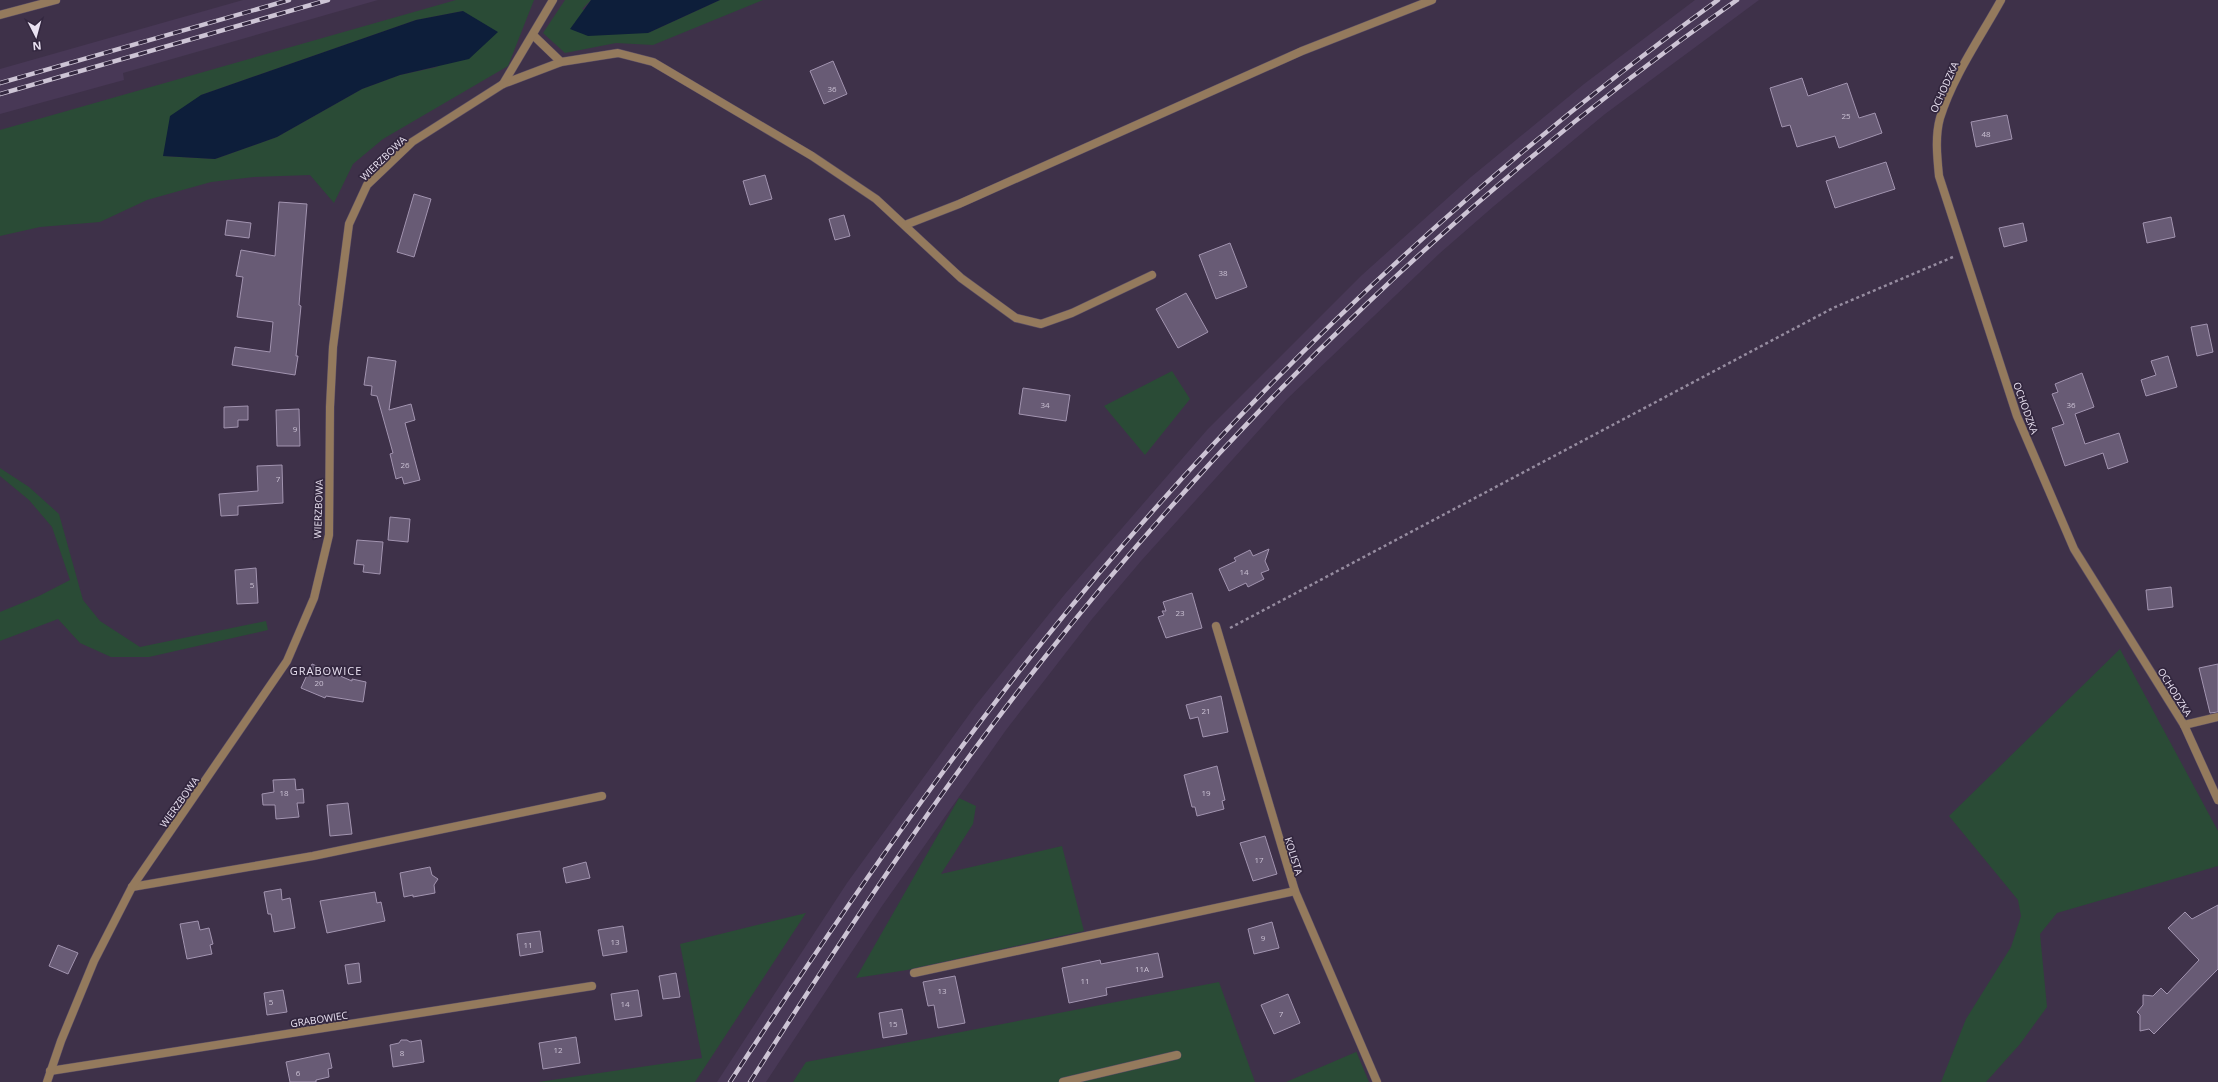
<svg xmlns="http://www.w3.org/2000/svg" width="2218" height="1082" viewBox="0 0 2218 1082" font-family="'Open Sans',sans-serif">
<rect width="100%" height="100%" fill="#3e3149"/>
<g fill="#483856">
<polygon points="243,0 378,0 123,73 124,80 0,114 0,69"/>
<polygon points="1695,0 1759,0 1605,114 1494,206 1440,253 1287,399 1141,561 1092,619 1006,730 882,906 766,1082 717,1082 847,883 976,705 1065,594 1207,430 1362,275 1471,177 1584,84"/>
</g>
<g fill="#2a4b36" fill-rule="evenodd">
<path d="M456,0H534L508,66L383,139L353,164L334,203L310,175L254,177L211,182L147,200L100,222L40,227L0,236V130ZM463,11L437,67L400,75L362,89L277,137L215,159L163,156L201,95L416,20Z"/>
<polygon points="565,0 591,0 582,9 648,33 720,0 763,0 653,45 616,43 565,53 543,33"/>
<polygon points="1172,371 1190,399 1145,455 1104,406"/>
<polygon points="0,468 29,487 59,514 83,600 100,621 140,647 266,621 268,630 149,657 111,657 80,643 58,619 0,641 0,612 39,596 70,580 52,527 29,500 0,476"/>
<polygon points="2120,649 2218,831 2218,866 2057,913 2040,934 2047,1007 2020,1044 1986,1082 1941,1082 1966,1019 2011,947 2021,916 2018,900 1949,816"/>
<polygon points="959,798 976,806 973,824 941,874 1062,846 1084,931 907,970 856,978"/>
<polygon points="806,913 695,1082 538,1082 702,1058 680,944"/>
<polygon points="1219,982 1255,1082 793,1082 806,1062"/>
<polygon points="1356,1051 1369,1082 1286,1082 1356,1052"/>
</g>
<g fill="#0d1e3a">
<polygon points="591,0 720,0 648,33 588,36 570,29"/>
<polygon points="463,11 498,32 469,59 400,75 362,89 277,137 215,159 163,156 170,116 201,95 416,20"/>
</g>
<g fill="#685b75" stroke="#a294b0">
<polygon points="833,61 847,94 824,104 810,71"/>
<polygon points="1802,78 1808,96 1847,83 1859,118 1875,113 1882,133 1839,148 1835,136 1797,147 1790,125 1782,127 1770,88"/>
<polygon points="2007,115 2012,139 1976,147 1971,122"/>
<polygon points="1886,162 1895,189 1835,208 1826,181"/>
<polygon points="765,175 772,199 750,205 743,181"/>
<polygon points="414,194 431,199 414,257 397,252"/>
<polygon points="279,202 307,204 299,305 301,306 296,356 298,356 295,375 232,365 235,347 270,352 273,322 237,317 243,277 236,276 241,250 275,256"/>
<polygon points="844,215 850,236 835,240 829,219"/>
<polygon points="2171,217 2175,237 2147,243 2143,223"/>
<polygon points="227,220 251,223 249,238 225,235"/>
<polygon points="2023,223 2027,241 2004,247 1999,228"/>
<polygon points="1230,243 1247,287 1216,299 1199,255"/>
<polygon points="1186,293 1208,332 1178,348 1156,309"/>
<polygon points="2207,324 2213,352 2197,356 2191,327"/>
<polygon points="2168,356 2177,387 2146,396 2141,380 2156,375 2151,361"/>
<polygon points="368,357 396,361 389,410 411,404 415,420 405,423 420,480 404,484 402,477 396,479 390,454 393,453 377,396 371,395 372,386 364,385"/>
<polygon points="2082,373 2094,407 2075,414 2085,444 2119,433 2128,462 2108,469 2103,453 2065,466 2052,428 2064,424 2052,394 2058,392 2055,384"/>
<polygon points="1023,388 1070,395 1066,421 1019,414"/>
<polygon points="248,406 248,420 238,420 238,427 224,428 224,407"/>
<polygon points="299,409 300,446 277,446 276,410"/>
<polygon points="282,465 283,503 238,506 238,515 221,516 219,494 258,491 257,466"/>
<polygon points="390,517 410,519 408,542 388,540"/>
<polygon points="357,540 383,542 380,574 363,572 364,565 354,564"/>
<polygon points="1269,549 1265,561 1269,570 1261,573 1264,579 1248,587 1246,583 1229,591 1219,569 1236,561 1234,558 1250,550 1253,556"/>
<polygon points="256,568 258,603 237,604 235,570"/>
<polygon points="2171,587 2173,607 2148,610 2146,590"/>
<polygon points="1192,593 1202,628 1166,638 1158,617 1164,615 1162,611 1166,611 1163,602"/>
<polygon points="312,664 352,681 352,679 366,682 363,702 326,696 325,698 301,688"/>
<polygon points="2218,664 2218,712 2210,713 2199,668"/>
<polygon points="1221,696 1228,732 1203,737 1198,717 1190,719 1186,705"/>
<polygon points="1217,766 1225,800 1222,801 1224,809 1197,816 1195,807 1192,807 1184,775"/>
<polygon points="295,779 296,790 303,789 304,803 297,803 299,817 276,819 275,805 263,805 262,794 274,792 273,780"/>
<polygon points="348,803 352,834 330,836 327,805"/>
<polygon points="1265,836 1277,874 1253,881 1240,843"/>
<polygon points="586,862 590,878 566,883 563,868"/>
<polygon points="430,867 432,875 438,879 434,885 435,893 413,897 413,895 404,897 400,873"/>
<polygon points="281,889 282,900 290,898 295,928 274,932 271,914 268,914 264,892"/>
<polygon points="375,892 377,903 381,902 385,921 327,933 320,901"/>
<polygon points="2218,905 2218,969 2154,1034 2149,1029 2140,1031 2140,1015 2137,1012 2143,1005 2143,995 2153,996 2161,988 2167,994 2199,960 2168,928 2185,912 2192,919"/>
<polygon points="198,921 200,930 209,928 213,944 210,945 212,954 187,959 180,924"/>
<polygon points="1272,922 1279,948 1254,954 1248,929"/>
<polygon points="623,926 627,952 603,956 598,930"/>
<polygon points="540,931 543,952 520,956 517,934"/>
<polygon points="58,945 78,953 68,974 49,966"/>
<polygon points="1158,953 1163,977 1106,988 1107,995 1069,1003 1062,968 1100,960 1101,964"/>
<polygon points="359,963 361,982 348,984 345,965"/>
<polygon points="676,973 680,997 663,999 659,976"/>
<polygon points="955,976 965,1023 938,1028 934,1005 928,1006 923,982"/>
<polygon points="283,990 287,1012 267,1015 264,993"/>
<polygon points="638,990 642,1016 615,1020 611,994"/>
<polygon points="1288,994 1300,1023 1274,1034 1261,1005"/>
<polygon points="902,1009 907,1034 883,1038 879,1013"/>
<polygon points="576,1037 580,1063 543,1069 539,1043"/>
<polygon points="401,1040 407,1040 410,1042 421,1040 424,1062 393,1067 390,1045 399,1043"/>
<polygon points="329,1053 332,1068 328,1069 329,1077 316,1080 316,1082 290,1082 286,1062"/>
</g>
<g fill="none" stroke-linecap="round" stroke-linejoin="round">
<defs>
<g id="lane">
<polyline points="0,15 56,0"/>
<polyline points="2184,725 2218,717"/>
<polyline points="132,887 313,856 602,796"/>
<polyline points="914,973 1295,891"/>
<polyline points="1063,1082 1177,1055"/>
</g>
<g id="street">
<path d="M2001,0C1980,38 1953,76 1940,118C1935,136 1937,156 1939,176L2017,416L2074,549L2184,725L2218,800"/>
<polyline points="533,35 561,62"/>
<polyline points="503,84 561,62 618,53 653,62 812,156 876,199 961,278 1016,318 1041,324 1072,313 1152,275"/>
<polyline points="905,225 959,204 1302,51 1432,0"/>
<polyline points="1216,626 1295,891 1377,1082"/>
<polyline points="50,1071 592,986"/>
<polyline points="47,1082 61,1041 94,961 132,887 287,661 314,598 329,535 330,407 333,347 349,224 367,185 412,142 503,84 553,0"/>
</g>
</defs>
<use href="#lane" stroke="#5a4d64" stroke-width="9"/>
<use href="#street" stroke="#5a4d64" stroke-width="9"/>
<polyline stroke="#968ca0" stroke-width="2.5" stroke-dasharray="3 3" stroke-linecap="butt" points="1230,628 1833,308 1953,257"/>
<use href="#lane" stroke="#947a5d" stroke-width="8"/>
<use href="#street" stroke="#947a5d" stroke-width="8"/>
<defs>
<g id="rail">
<polyline points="0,83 289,0"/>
<polyline points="0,94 328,0"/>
<path d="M730,1082C852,896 978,712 1124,544C1300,340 1499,158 1718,0"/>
<path d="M750,1082C842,938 935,796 1041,662C1240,410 1474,184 1737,0"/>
</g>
</defs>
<use href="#rail" stroke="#cdc4d5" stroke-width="4.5"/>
<use href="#rail" stroke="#33273f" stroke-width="3" stroke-dasharray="9" stroke-linecap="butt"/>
</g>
<g text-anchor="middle" stroke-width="3.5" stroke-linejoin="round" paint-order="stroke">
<g font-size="8" fill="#cac0d3">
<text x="832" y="92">36</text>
<text x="1846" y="119">25</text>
<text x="1986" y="137">48</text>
<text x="1223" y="276">38</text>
<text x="1045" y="408">34</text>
<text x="2071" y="408">36</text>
<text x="295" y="432">9</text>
<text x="405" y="468">26</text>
<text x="278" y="482">7</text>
<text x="1244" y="575">14</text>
<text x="252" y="588">5</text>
<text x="1180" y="616">23</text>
<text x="319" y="686">20</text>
<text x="1206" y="714">21</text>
<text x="284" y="796">18</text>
<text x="1206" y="796">19</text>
<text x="1259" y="863">17</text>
<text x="1263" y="941">9</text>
<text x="615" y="945">13</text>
<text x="528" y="948">11</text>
<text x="1142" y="972">11A</text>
<text x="1085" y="984">11</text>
<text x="942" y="994">13</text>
<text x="271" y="1005">5</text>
<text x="625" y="1007">14</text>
<text x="1281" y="1017">7</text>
<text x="893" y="1027">15</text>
<text x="558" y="1053">12</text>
<text x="402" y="1056">8</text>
<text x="298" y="1076">6</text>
</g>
<g font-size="10" fill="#eae2f2" stroke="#33273f">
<text transform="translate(1944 87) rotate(-66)" y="4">OCHODZKA</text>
<text transform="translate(383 158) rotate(-44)" y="4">WIERZBOWA</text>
<text transform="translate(2026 408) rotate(70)" y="4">OCHODZKA</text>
<text transform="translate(318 509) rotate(-88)" y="4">WIERZBOWA</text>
<text transform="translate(2175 692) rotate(58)" y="4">OCHODZKA</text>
<text transform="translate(179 802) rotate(-55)" y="4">WIERZBOWA</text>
<text transform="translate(1294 856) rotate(73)" y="4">KOLISTA</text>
<text transform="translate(319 1019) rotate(-9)" y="4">GRABOWIEC</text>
</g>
<g font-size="11" letter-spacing="1" fill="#eae2f2" stroke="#33273f">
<text x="326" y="675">GRABOWICE</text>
</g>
</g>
<g transform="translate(36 36) rotate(174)" stroke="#33273f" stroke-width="3" paint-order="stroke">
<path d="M0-3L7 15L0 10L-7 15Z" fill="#eae2f2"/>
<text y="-6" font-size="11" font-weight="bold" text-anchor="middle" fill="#eae2f2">N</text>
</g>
</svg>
